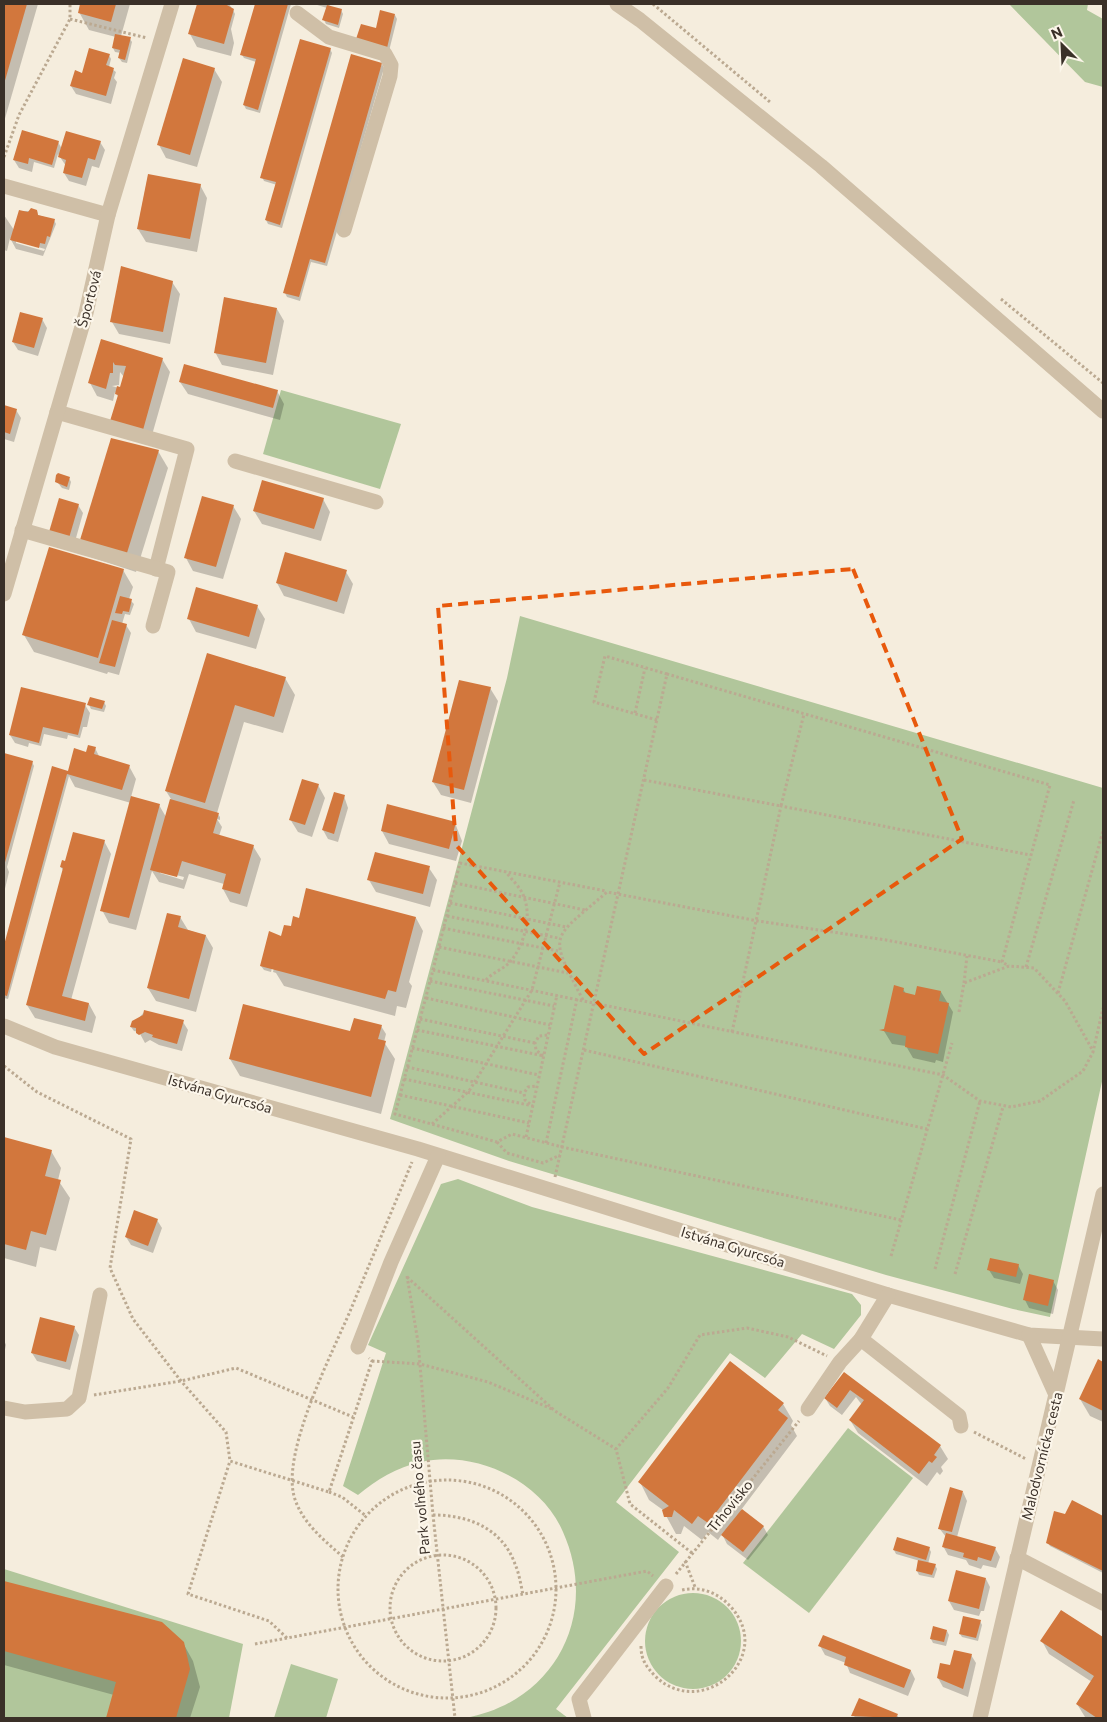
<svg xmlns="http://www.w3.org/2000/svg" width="1107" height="1722" viewBox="0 0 1107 1722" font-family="Commissioner,sans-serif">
<rect width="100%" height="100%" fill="#f5eddd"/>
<g fill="#b1c69b">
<polygon points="1009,4 1088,4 1087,10 1103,19 1103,87 1085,82"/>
<polygon points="281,390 401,424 380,489 263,454"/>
<polygon points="520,616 1103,788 1103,1077 1050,1317 1013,1309 886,1275 509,1161 390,1119 507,678"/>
<path d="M458,1179L532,1207L852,1294L861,1305V1315L834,1349L802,1334L765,1378L730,1353L616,1502L679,1552L556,1709L568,1718H465C555,1702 600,1615 563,1532C541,1480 475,1450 421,1462C397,1467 376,1480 358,1495L343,1486L386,1353L368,1345L441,1184Z"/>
<polygon points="848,1428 913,1478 809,1613 743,1563"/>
<polygon points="4,1569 243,1644 229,1718 4,1718"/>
<circle cx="693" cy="1641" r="48"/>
<polygon points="291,1664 338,1679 326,1718 274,1718"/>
</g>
<g fill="#0003" fill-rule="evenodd">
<polygon points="4,4 38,4 4,122"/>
<polygon points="82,4 130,4 121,36 130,39 132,42 127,63 122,62 119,58 121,53 115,52 113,48 116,37 89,30 79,12"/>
<polygon points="198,4 229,4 233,10 235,14 231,29 234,43 231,56 197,47 190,34"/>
<polygon points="256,4 291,4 260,113 246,109 244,105 256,62 244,58 242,55"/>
<polygon points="314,4 330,4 329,7 341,10 343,14 339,28 326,24 324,20 327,8"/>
<polygon points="395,15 397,19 389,51 377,29"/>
<polygon points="330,49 332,53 282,228 268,224 266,220 277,185 264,181 262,177"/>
<polygon points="109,55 111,59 109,67 116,72 114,78 117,82 111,104 76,94 71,86"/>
<polygon points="382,64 384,68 327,266 311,262 300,301 287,297 285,293"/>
<polygon points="214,69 222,82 197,167 166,158 159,145"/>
<polygon points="58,142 62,149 100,142 105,150 99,168 92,166 86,186 69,181 64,173 66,166 58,154 54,168 34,162 32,172 19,168 14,160"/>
<polygon points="200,185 207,198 197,252 146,242 138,229"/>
<path d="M20,211H37L38,215L54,220L56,224L43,256L16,249L10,238L7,251L4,250V215L14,230ZM16,241L45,249L44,251L16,243Z"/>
<polygon points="172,282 180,294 170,344 119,334 112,322"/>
<polygon points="277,309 284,321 273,375 222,365 215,352"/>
<polygon points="42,319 47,328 38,356 18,350 13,342"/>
<path d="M102,340L162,359L170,372L150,442L115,392L113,401L97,396L90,383ZM120,372L124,377L119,392V388L112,386L119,385Z"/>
<polygon points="180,382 277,391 284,404 280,420 188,394"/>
<polygon points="4,407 16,410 21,418 14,442 4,439"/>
<polygon points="158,451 168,468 136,572 91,557"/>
<polygon points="69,478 71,482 69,490 62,488 58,483"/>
<polygon points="323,499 330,512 321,541 262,524 254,511"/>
<polygon points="78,505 83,513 74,545 55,540"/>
<polygon points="233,506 241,519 223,579 193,571 186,558"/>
<polygon points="123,570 133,587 129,599 134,604 130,615 125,614 122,624 126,625 131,633 119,675 108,672 107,674 34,652 24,635"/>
<polygon points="346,572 353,584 344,614 284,596 277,583"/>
<polygon points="257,606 265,619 256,649 196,632 189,619"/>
<path d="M208,654L285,678L295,695L283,733L244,722L217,813L220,817V820L217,819L222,827L219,836L253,846L261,859L247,907L230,902L223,889L224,884L189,874L184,889L159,882L152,871L136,930L109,923L102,910L131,803L75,787L69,776L8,999L4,998V950L53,768L68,774L86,754L95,748L100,758L129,766L136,779L131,797L159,805L166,817L171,799L166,791ZM160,871L184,877L183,880L160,873Z"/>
<polygon points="490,688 498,701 471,803 441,795 433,782"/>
<polygon points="104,702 106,706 104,712 91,709 89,705"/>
<polygon points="85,705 90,713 87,727 83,727 80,738 68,735 67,739 44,734 41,746 29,743 28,747 15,743 10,735"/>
<polygon points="4,754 32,762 34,766 7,867 9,872 4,893"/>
<polygon points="318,785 325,798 312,837 298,832 290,819"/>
<polygon points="344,796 348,808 338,842 328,839 323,830"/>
<polygon points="455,823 462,841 456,861 389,844 382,831"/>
<polygon points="104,841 111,854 71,1000 89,1004 96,1017 92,1033 35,1018 27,1005 64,872 61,867"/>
<polygon points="429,868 437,880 430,907 376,892 369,880"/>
<polygon points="180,917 188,930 206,936 213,948 196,1012 156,1001 148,988"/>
<polygon points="416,918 423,931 409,982 412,986 406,1008 397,1006 395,1016 284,986 276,973 273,972 285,926 291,928"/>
<polygon points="280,936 271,972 264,970 261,966"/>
<polygon points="903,989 906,994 916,996 941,992 953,1012 943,1062 936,1060 935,1063 913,1058 906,1046 892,1044 884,1031"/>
<polygon points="145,1011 183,1022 188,1030 182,1051 159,1045 150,1040 145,1043 139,1032 134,1031 131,1027"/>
<polygon points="381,1026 386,1034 384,1042 395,1059 381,1114 240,1076 230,1059"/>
<polygon points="4,1139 51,1151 61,1168 58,1180 70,1198 56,1251 40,1247 36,1267 4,1258"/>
<polygon points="157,1220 162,1228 153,1253 131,1245 126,1237"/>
<polygon points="1018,1265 1023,1274 1020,1284 994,1278 989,1270"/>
<polygon points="1053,1281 1058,1290 1053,1314 1029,1308 1025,1300"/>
<polygon points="74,1327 79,1335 70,1370 37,1361 32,1353"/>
<polygon points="4,1340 6,1345 4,1354"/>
<polygon points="1099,1361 1103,1363 1103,1422 1090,1416 1080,1399"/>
<polygon points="731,1363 783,1404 793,1421 791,1425 797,1436 741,1510 763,1526 768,1535 748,1560 727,1544 722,1534 718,1540 708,1532 702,1540 684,1526 681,1534 676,1534 663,1510 649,1500 640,1482"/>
<polygon points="844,1373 940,1446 948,1459 941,1467 943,1471 940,1475 937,1472 927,1486 858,1433 850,1420 862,1405 856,1397 842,1415 830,1406 825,1398"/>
<polygon points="963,1492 967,1501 957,1537 995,1548 1000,1557 996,1568 983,1565 981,1569 969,1565 966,1560 948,1555 943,1546 946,1537 939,1528"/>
<polygon points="1073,1502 1103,1517 1103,1573 1050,1546 1048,1543"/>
<polygon points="929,1548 931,1552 928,1564 935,1565 937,1569 934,1578 919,1575 917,1571 920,1561 896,1554 894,1550"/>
<polygon points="986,1579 990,1587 984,1611 981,1611 979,1616 954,1610 949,1601"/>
<polygon points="4,1582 161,1623 183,1643 193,1661 200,1687 190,1718 108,1718 114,1695 4,1665"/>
<polygon points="1062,1611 1103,1639 1103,1718 1085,1717 1077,1704 1092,1682 1049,1654 1042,1641"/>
<polygon points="980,1621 982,1625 978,1641 962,1637 960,1634"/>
<polygon points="947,1631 949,1635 946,1646 933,1643 931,1639"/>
<polygon points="820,1646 911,1671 915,1679 908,1696 850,1673 846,1663 825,1655"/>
<polygon points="971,1655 976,1663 968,1697 943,1687 938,1678 951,1667"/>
<polygon points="859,1700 897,1715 899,1718 854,1718"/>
</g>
<g fill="#d2773d">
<polygon points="4,4 27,4 4,84"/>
<polygon points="80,4 116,4 111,22 78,13"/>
<polygon points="197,4 225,4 234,9 224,44 188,34"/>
<polygon points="255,4 288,4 258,110 243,105 256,59 240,55"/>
<polygon points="327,5 342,9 338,25 322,20"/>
<polygon points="380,10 395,14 387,48 356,39 361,24 376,28"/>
<polygon points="115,34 131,37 125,60 118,58 120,50 112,48"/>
<polygon points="300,39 331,48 280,225 265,220 276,182 260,178"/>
<polygon points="89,48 110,54 106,65 114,68 106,96 70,86 75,70 82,73"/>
<polygon points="351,54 382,63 325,263 310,259 299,297 283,293"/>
<polygon points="183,58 215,68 190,155 157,145"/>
<polygon points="22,130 59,141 52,165 29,158 28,164 13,160"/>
<polygon points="66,131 101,141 95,160 88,158 82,178 63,173 66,160 58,157"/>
<polygon points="148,174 201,184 190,239 137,229"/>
<polygon points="31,208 37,210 38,215 55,219 50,237 47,236 45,244 40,243 39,248 10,240 19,210 28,212"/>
<polygon points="121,266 173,281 163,332 110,322"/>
<polygon points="224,297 277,308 266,363 214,353"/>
<polygon points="20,312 43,318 34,348 12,342"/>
<polygon points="101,339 163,358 143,430 110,421 118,395 115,394 117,386 120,387 126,366 115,365 113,362 113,373 110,373 106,389 88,383"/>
<polygon points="184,364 278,390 273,408 179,382"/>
<polygon points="4,405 17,409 10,434 4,432"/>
<polygon points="111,438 159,450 126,556 80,540"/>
<polygon points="58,473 70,477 67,487 55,482 56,475"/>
<polygon points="262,480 324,498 314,529 253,511"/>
<polygon points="202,496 234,505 216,567 184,558"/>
<polygon points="59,498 79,504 69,538 49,532"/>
<polygon points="49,547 124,569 98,658 22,635"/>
<polygon points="285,552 347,570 337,602 276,583"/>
<polygon points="196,587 258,605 249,637 187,619"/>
<polygon points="120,596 132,599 129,612 123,611 122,614 115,613"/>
<polygon points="112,620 127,624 115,667 99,663"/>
<polygon points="207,653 286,677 274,717 235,705 205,803 165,791"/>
<polygon points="459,680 491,687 464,790 432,782"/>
<polygon points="21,687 86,703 78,735 43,727 39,743 9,735"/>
<polygon points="90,697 105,701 102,709 87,705"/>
<polygon points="88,745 96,747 94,754 130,765 122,790 67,774 7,996 4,995 4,945 52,766 68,771 74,748 86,752"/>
<polygon points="4,753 33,761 4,866"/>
<polygon points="302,779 319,784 305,825 289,820"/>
<polygon points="334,792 345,795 334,834 322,830"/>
<polygon points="131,796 160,804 129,918 100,911"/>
<polygon points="170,799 219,813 213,833 254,845 240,894 222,889 226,874 182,861 177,877 150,870"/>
<polygon points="387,804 456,822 449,849 381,831"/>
<polygon points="73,832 105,840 62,996 89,1003 85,1021 26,1005 63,868 60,867 62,860 65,861"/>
<polygon points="375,852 430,866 423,894 367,880"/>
<polygon points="306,888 416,917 396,992 388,990 385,999 260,966 269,931 281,936 284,925 291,926 293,916 299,918"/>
<polygon points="167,913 181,916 178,927 206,935 189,999 147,988"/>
<polygon points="894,985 904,988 903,992 915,995 917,986 941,991 939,1001 949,1003 938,1054 905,1047 906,1036 879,1030 884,1029"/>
<polygon points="243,1004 350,1031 354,1018 382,1025 378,1039 386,1041 371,1097 229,1059"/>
<polygon points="144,1010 184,1020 177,1044 152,1037 153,1035 145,1032 139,1035 136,1033 136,1028 130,1027 132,1021 143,1015"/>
<polygon points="4,1137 52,1150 45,1176 61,1180 46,1235 31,1231 26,1250 4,1244"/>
<polygon points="134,1210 158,1219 148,1246 125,1237"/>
<polygon points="990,1258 1019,1264 1016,1277 987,1270"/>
<polygon points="1029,1274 1054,1280 1048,1306 1023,1300"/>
<polygon points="40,1317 75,1326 66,1362 31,1353"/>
<polygon points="1098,1359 1103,1362 1103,1411 1079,1399"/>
<polygon points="730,1361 784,1403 778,1410 788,1418 708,1523 698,1516 692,1524 674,1510 672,1517 664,1517 662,1510 669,1506 638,1482"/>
<polygon points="844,1372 941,1445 934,1455 937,1457 932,1463 929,1461 919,1474 849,1420 864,1400 850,1390 837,1408 824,1398"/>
<polygon points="950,1487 963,1491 952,1532 938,1529"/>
<polygon points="1072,1500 1103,1516 1103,1571 1046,1543 1054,1511 1065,1514"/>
<polygon points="742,1509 764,1526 743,1552 721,1535"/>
<polygon points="946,1533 996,1547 991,1561 978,1557 977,1561 963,1557 964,1553 942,1547"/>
<polygon points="897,1537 930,1547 926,1560 893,1550"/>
<polygon points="918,1560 936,1564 932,1575 916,1571"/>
<polygon points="956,1570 986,1578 979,1609 948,1601"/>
<polygon points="4,1581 162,1622 184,1642 190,1669 176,1718 106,1718 116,1682 4,1651"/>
<polygon points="1061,1610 1103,1637 1103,1718 1097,1718 1076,1704 1094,1676 1040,1641"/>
<polygon points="963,1616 981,1620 976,1638 959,1634"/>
<polygon points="933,1626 947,1630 944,1642 930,1639"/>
<polygon points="823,1635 911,1670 904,1688 844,1665 846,1657 818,1646"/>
<polygon points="954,1650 972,1654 963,1689 937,1678 940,1663 950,1665"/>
<polygon points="859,1698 898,1714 896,1718 851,1716"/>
</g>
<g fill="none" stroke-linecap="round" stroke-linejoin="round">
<g stroke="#bba991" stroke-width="3" stroke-dasharray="2.5 2.5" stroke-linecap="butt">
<polyline points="653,4 770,102"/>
<polyline points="70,19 147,38"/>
<polyline points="4,157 19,115 70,19 70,4"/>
<polyline points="1001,299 1103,383"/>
<polyline points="635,713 645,668"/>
<polyline points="657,720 594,702 605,656 667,674"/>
<polyline points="644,780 781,806 804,714"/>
<polyline points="455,883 585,910"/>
<polyline points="450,903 566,927"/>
<polyline points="447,916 558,938"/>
<polyline points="443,928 558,951"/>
<polyline points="439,947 568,973"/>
<polyline points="1026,967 1074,800"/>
<polyline points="433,970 460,863 606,891"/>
<path d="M486,980C493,972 504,969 511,961C524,944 532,918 524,897C521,888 512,880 506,872"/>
<polyline points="430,981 554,1006"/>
<polyline points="964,983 967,956"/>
<polyline points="1058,993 1103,831"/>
<polyline points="426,998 550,1025"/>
<path d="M583,1000C547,931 551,941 607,892L758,921L886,940L1002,962"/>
<polyline points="959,1012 964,983 1009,966 1034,968 1065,1001 1093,1051"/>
<polyline points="420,1019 535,1043"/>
<polyline points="417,1030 544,1056"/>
<polyline points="732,1032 781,806 1030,855"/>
<polyline points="412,1048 539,1075"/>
<polyline points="584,1050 927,1129"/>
<polyline points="543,1056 536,1050 535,1043 539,1036 548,1035"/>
<polyline points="4,1066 37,1092 131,1139 110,1268 133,1319 181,1381 226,1432 230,1461"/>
<polyline points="407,1067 524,1093"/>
<polyline points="404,1079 533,1106"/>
<polyline points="400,1095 529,1123"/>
<polyline points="530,1104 525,1100 524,1093 528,1087 537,1086"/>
<polyline points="432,1124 469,1091 532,990 560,882"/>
<polyline points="526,1137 557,995"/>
<polyline points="497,1142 507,1153 543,1163 560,1155"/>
<polyline points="546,1143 577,999"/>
<polyline points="555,1177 667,674 1050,785 1002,962 1009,966"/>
<polyline points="901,1220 562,1147 512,1134 497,1142 395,1114 433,970 943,1075 980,1101 1011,1107 1040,1101 1083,1071 1093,1052 1103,1008"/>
<polyline points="891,1256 952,1043"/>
<polyline points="935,1269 980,1101"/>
<polyline points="955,1274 1003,1107"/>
<polyline points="407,1276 418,1342 433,1515 455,1718"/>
<polyline points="407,1277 555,1411 616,1449"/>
<polyline points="372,1361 420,1364 488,1382 552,1409"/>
<polyline points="94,1395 181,1381 236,1368 353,1417"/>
<polyline points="974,1432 1026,1459"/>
<circle cx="447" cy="1589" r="109"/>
<polyline points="329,1492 342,1497 366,1516"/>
<path d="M433,1515C468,1515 502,1528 515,1564C519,1573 521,1585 523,1595"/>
<polyline points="692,1553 630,1504 616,1449 668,1388 700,1335 747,1328 788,1337 827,1356"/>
<circle cx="443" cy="1608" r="53"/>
<path d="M343,1557C324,1540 301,1522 294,1496C282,1450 332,1354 351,1309C371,1260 392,1211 412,1162"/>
<polyline points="685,1561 695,1587"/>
<polyline points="676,1574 799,1421"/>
<polyline points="287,1638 269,1621 188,1594 230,1461 329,1492 372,1361 369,1358"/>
<polyline points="255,1644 647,1571 653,1576"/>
<path d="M641,1646C641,1660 646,1666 655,1676C702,1722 777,1656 730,1606C717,1592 700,1586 682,1590"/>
</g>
<g stroke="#cfbfa7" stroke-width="15">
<polyline points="617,4 640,20 821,166 1103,411"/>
<polyline points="297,13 329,37 385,54 391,65 390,76 344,230"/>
<polyline points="4,186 108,215"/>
<polyline points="57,412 187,449 156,569"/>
<polyline points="235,461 376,502"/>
<polyline points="22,530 168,572 153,626"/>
<polyline points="4,594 86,313 108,215 172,4"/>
<polyline points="4,1026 55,1047 418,1149 888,1295 1029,1335 1103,1339"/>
<polyline points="1029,1335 1056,1395"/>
<polyline points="861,1339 959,1416 961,1426"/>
<polyline points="358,1347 391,1262 438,1156"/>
<polyline points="4,1408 25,1412 67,1409 79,1398 100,1295"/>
<polyline points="808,1409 840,1362 861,1339 888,1295"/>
<polyline points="1017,1558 1103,1603"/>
<polyline points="584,1718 579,1699 666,1586"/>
<polyline points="980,1718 1103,1194"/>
</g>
</g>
<path fill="none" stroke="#e8590c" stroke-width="4" stroke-dasharray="10 6" stroke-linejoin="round" d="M853,569L962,839L644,1054L456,845L438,606Z"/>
<g text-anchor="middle" stroke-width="4.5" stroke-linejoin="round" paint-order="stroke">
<g font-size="14" fill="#3a3028" stroke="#fcf6ea">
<text transform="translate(89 299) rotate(-75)" y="5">Športová</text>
<text transform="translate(220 1094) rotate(16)" y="5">Istvána Gyurcsóa</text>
<text transform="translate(733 1247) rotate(17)" y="5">Istvána Gyurcsóa</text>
<text transform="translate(1042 1456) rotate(-76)" y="5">Malodvornícka cesta</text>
<text transform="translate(420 1498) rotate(-95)" y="5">Park voľného času</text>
<text transform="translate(730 1506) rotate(-51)" y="5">Trhovisko</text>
</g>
</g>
<rect width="1107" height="1722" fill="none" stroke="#3a3028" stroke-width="10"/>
<g transform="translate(1062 45) rotate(336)" stroke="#fcf6ea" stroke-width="4" paint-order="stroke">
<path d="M0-4L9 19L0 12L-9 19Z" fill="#3a3028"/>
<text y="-8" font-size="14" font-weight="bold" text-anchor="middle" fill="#3a3028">N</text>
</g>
</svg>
